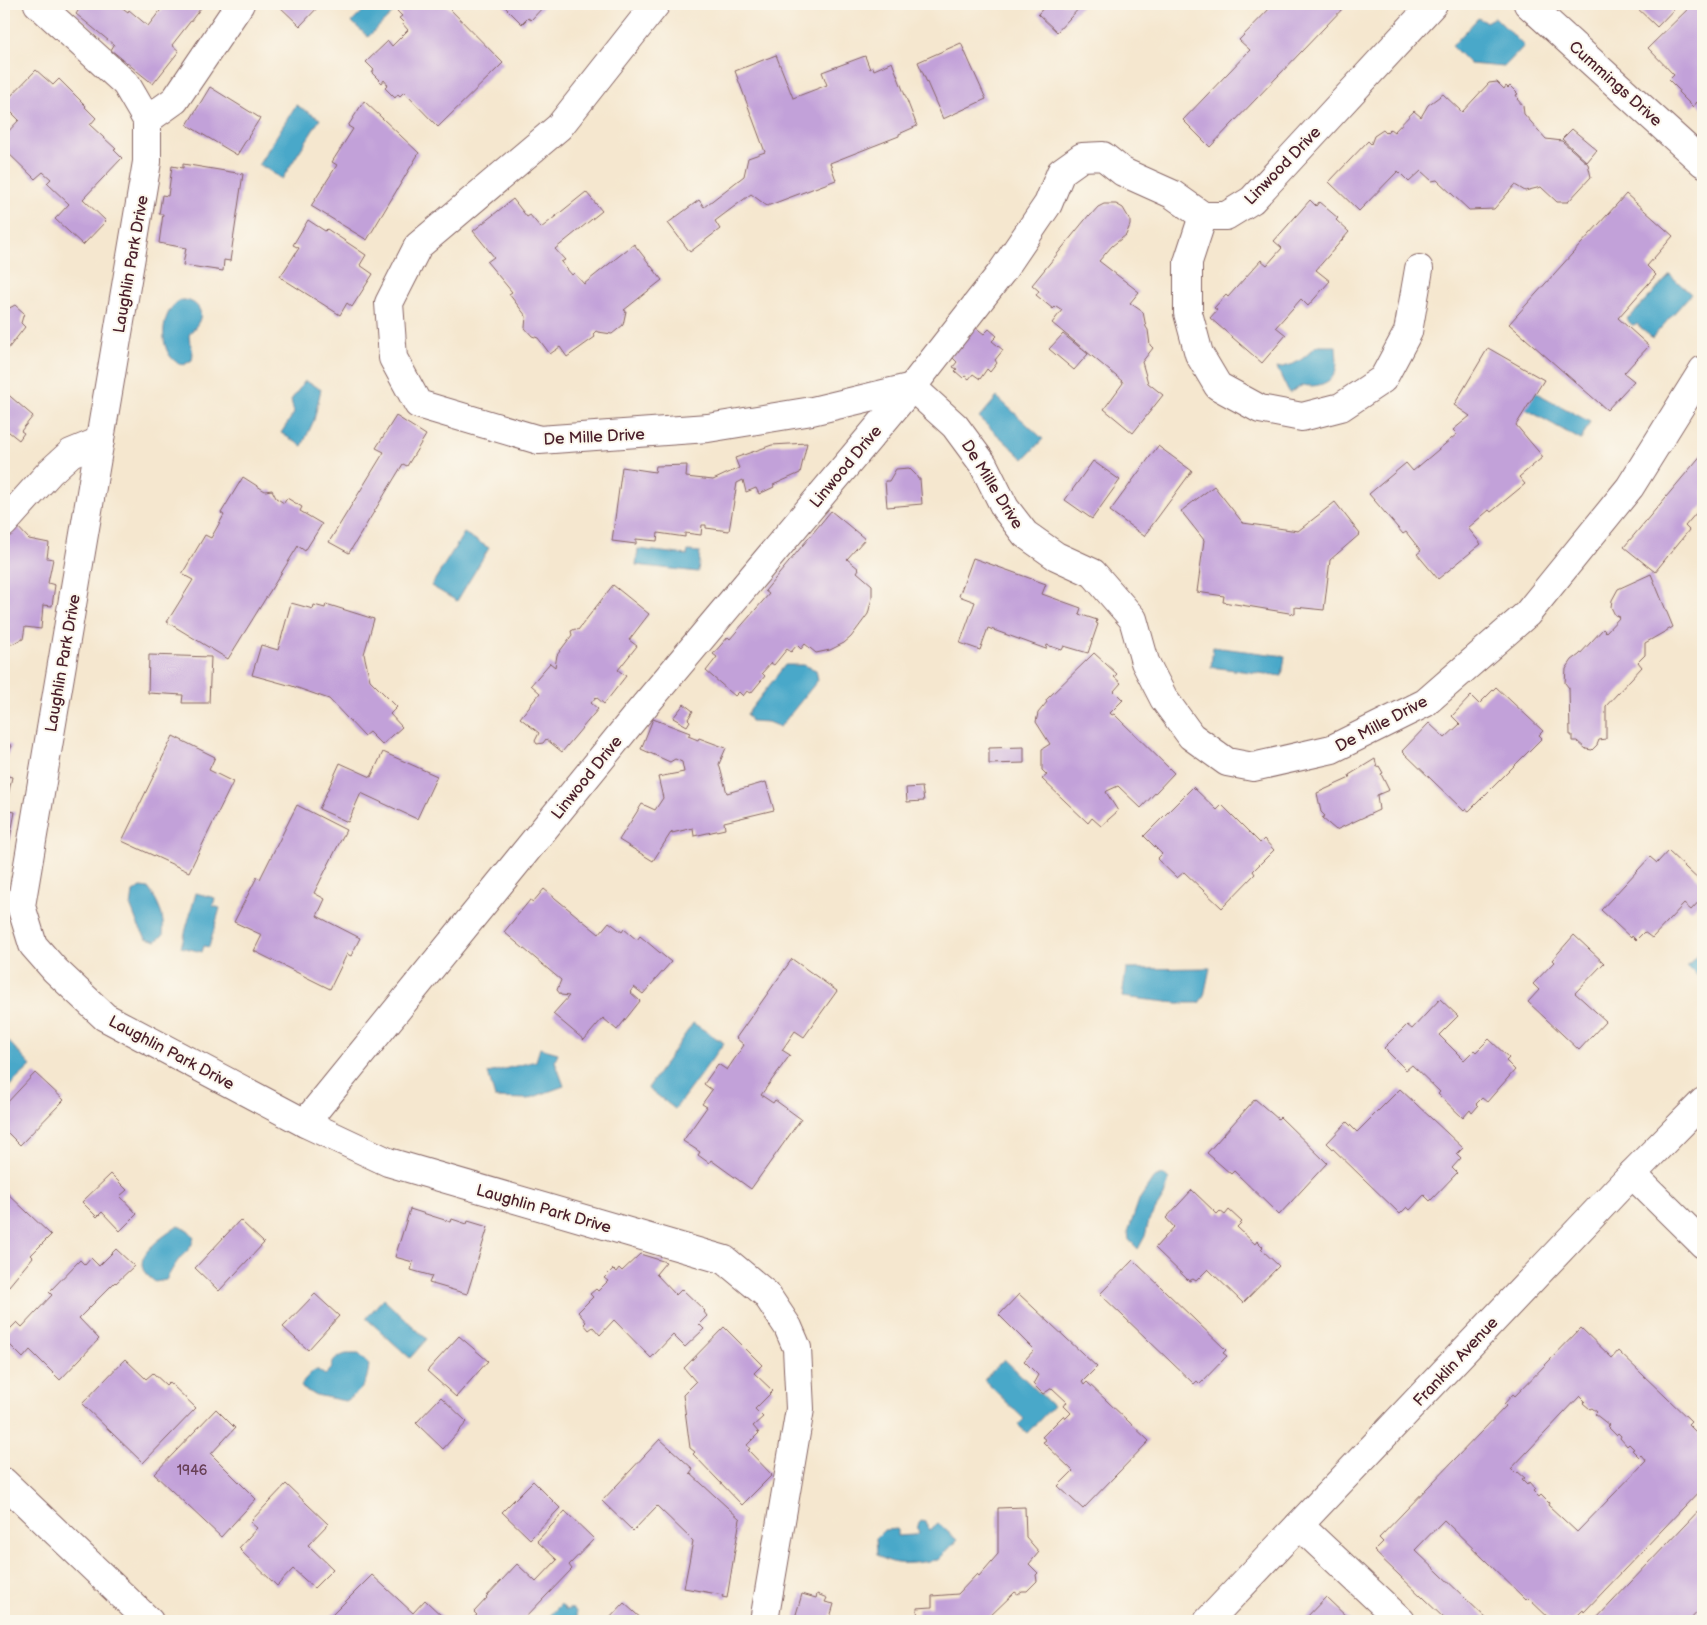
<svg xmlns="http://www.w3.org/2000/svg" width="1707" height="1625" viewBox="0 0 1707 1625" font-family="'Balsamiq Sans',sans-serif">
<rect width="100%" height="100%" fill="#fbf7ec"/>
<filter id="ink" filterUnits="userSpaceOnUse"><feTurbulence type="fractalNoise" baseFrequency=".02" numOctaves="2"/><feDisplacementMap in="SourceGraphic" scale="10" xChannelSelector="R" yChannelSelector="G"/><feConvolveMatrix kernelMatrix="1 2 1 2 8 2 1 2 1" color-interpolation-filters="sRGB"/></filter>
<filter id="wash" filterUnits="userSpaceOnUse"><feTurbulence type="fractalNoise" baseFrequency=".0096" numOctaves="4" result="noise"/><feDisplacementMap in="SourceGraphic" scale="20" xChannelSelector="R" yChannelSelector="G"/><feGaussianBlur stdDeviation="1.12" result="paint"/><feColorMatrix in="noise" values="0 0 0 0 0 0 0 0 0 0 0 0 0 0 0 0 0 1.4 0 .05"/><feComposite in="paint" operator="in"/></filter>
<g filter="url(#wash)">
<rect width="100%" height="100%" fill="#f5e7cf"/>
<g fill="#4aa8c9" stroke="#4a647a">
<polygon points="370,4 402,4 368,37 352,22"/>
<polygon points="1495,17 1524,46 1504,67 1470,64 1452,46 1478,18 1486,22"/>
<polygon points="296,105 320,119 282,179 259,164"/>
<polygon points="1670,275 1691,294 1652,338 1637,324 1632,325 1626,319 1632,315"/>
<path d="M181,300C192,299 205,308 199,321C197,326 192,330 189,335C189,345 195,349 192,360L184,365C157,360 158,310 181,300Z"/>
<path d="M1316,346H1336C1336,353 1338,363 1336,370C1332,384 1315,388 1303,385L1289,393L1277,368C1297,365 1302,360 1316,346Z"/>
<polygon points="305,381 321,389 314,420 302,446 281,433 294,413 291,400"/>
<polygon points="1533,391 1590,422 1581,440 1524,408"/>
<polygon points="997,397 1043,439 1024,459 979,418"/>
<polygon points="464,533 489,548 457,601 431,586"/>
<polygon points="638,549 687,555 688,551 700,552 698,572 636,565"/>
<polygon points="1213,647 1285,656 1282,676 1211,667"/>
<polygon points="785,665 804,665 816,670 818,680 780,727 768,722 751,721 747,714"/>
<path d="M141,887L148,888C159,902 165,917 163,935L156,941L146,938L138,925L131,907L133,892Z"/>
<polygon points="196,893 215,898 213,906 220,908 209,947 204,946 202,952 181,947"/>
<polygon points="1703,949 1703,977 1701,979 1687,966"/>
<polygon points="1210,968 1204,996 1199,1003 1177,1003 1122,997 1126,969"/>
<polygon points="693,1023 724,1043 675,1109 648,1088"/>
<polygon points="4,1036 31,1066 5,1090 4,1088"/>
<polygon points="540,1048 558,1053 555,1061 564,1086 528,1099 495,1098 488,1073 536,1061"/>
<polygon points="1163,1174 1169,1180 1164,1196 1149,1220 1145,1236 1138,1249 1129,1240 1128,1232 1139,1200 1153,1179"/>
<path d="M178,1226L188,1230L194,1237C192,1248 187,1251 180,1258C175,1264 170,1273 166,1280L155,1282C152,1279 146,1275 144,1271C134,1253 166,1235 178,1226Z"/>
<polygon points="383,1299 427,1339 410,1358 366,1318"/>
<path d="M346,1354H359L369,1364C367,1385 362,1391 345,1401L316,1395L303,1389L301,1386L304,1380L314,1370H318L325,1375L331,1369C333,1359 337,1357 346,1354Z"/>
<polygon points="1004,1359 1053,1406 1027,1433 1018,1425 1024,1419 984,1380"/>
<path d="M921,1521L925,1522L930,1530L938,1523L957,1540L938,1560C917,1562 894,1569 877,1554L876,1538L884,1530L897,1529V1536L915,1535L919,1533C917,1528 917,1525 921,1521Z"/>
<path d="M561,1604L566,1610C578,1605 576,1615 578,1621H545Z"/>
</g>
<g id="blocks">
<g fill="#c2a1d9" fill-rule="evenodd">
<polygon points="74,4 122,4 120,6 128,12 129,10 148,26 163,7 160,4 204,4 172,45 179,51 153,84 111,50 114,45 76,14 80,8"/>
<polygon points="277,4 321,4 300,26"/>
<polygon points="404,4 445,4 503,63 438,127 404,92 400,96 398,94 395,98 385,88 388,85 384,80 382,83 372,73 374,70 366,62 388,41 392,46 408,30 402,23 403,22 399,18 402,16 397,11"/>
<polygon points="505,4 546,4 531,20 528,18 522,24 503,5"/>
<polygon points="1047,4 1083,4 1057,32 1038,14"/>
<polygon points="1274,4 1347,4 1210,147 1183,120 1250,50 1239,40"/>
<polygon points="1635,4 1679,4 1657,27 1634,5"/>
<polygon points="1693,4 1703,4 1703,108 1697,102 1693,107 1678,92 1679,90 1669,80 1674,75 1648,48"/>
<polygon points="961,43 986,99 943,119 918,62"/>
<polygon points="776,55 793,98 827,85 822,72 865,56 870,69 873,67 874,70 892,62 917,126 899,134 899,136 830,163 836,180 767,206 751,194 715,221 720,229 690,252 668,223 699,200 704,207 744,176 748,158 765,152 735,71"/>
<polygon points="36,70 53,85 59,79 86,106 85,107 96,118 90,125 116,149 114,150 122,158 83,199 106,221 83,245 55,219 69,204 47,183 51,179 43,172 35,179 4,149 4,136 19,120 4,105 4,103"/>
<polygon points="1497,82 1504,89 1506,86 1508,88 1510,86 1518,94 1516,95 1518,98 1517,99 1523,106 1524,114 1546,139 1562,141 1588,164 1591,177 1568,202 1557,202 1541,187 1525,191 1515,185 1494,209 1469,210 1437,180 1432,181 1421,171 1409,182 1398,171 1359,211 1329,182 1368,141 1371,144 1374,136 1383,130 1386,133 1390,129 1394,132 1414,111 1421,117 1428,105 1443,94 1462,112 1489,83"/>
<polygon points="210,87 260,118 237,155 187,125"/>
<polygon points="364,101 419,153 367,240 311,206 337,165 332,162 353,129 348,126"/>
<polygon points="1572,129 1597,150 1587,162 1562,139"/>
<polygon points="183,164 243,174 230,261 224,260 223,271 183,265 186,248 159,243 163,214 159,214 162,195 168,196 172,166 183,168"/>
<polygon points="586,192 602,211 555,249 565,260 561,262 572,275 574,273 584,284 634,244 662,280 624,310 626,311 623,325 612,334 598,332 596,331 593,334 595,337 567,357 560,347 550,354 538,338 532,336 525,328 526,316 509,294 512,292 487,262 494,257 473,231 513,199 527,217 530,215 541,228"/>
<polygon points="1626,194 1673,236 1647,266 1656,275 1618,318 1649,346 1624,373 1634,381 1607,410 1509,324"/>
<polygon points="1310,200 1316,206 1319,202 1338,218 1336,220 1349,232 1316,270 1330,281 1308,306 1301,299 1276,327 1286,335 1262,363 1210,318 1217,310 1214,308 1226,295 1228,297 1261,260 1267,265 1282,248 1274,241"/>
<polygon points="1104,204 1116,204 1123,208 1130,220 1130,225 1126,235 1112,246 1099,261 1139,292 1130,303 1143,312 1146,327 1148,330 1150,345 1153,348 1142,362 1148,383 1163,395 1133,433 1104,409 1123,383 1122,381 1052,323 1062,310 1056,306 1053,309 1036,295 1039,291 1032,285 1089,215 1090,216 1098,207"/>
<polygon points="308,220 325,231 327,229 366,255 360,265 373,274 352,307 347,303 340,315 280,277 299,248 293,245"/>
<polygon points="15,305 24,313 21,323 25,327 4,354 4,311"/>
<polygon points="975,327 984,334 989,329 997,336 992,341 1003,350 995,360 997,363 990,372 987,369 980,379 973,374 969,379 965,376 963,378 955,371 957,369 953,367 957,362 950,355"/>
<polygon points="1063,334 1088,354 1074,370 1049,349"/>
<polygon points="1488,348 1544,380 1516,425 1543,457 1519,477 1525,484 1491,512 1489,510 1468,528 1481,544 1438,579 1417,554 1421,551 1406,532 1403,534 1369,494 1406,463 1413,471 1457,434 1453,430 1470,416 1454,405"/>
<polygon points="4,391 33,416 21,431 24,433 19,440 4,428"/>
<polygon points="396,416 426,435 407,466 403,464 349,553 329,542 384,452 376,448"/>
<polygon points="807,443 800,473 773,485 774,487 759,494 756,488 746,492 743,480 737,483 729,531 706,528 706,525 702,525 701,535 685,533 685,537 658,533 657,541 636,539 636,544 612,541 622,467 655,472 656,466 687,465 686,477 713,480 739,468 735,458 772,445"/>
<polygon points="1158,446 1192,471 1144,536 1110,511"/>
<polygon points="1703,453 1703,505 1685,526 1689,530 1655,572 1624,547"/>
<polygon points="1093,461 1120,480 1092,519 1065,500"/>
<polygon points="909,468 916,475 918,479 920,479 922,504 887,507 885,481 889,481 896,469"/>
<polygon points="243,477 265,491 272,490 276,498 284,503 287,498 302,507 300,511 322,524 305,551 298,546 228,659 167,622 193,580 182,574 205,535 211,538 224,515 221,513"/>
<polygon points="1214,486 1243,523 1298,531 1335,502 1360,534 1330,560 1324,610 1295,607 1295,614 1223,602 1224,596 1197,592 1204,540 1181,511"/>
<polygon points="831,511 865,539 847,559 859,569 857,572 872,585 872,598 868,614 851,637 844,643 830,650 816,653 805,644 801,649 797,645 791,652 787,649 774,665 771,663 762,673 765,676 751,693 747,691 743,696 739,692 735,696 706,671 717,657 713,654 728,637 730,639 769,594 765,591"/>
<polygon points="15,524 29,539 49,543 47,558 53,559 48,583 55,585 52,606 43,605 41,629 25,627 23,639 12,644 4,643 4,536"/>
<polygon points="973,558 1046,584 1042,594 1081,608 1079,614 1097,620 1096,623 1098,624 1088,653 1064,646 1062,650 1047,645 1046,649 988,628 980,650 960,643 975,602 959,596"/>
<polygon points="1651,574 1673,627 1645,643 1645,655 1638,662 1642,667 1606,706 1606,739 1599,740 1597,745 1592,750 1586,749 1577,741 1572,741 1572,735 1570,735 1569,688 1565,683 1566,669 1572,660 1579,655 1603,629 1606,632 1620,617 1615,615 1611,607 1612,600 1618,589"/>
<polygon points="613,585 649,614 629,640 637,646 618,670 626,676 604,704 596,697 591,703 598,709 562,752 546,739 543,743 537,744 535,741 539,733 520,718 540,693 531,685 550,663 555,667 557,655 572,635 571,631 575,629 578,630"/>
<polygon points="291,603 313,609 314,605 325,608 326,604 374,619 364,654 370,680 397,707 390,714 402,727 382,745 369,732 364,736 329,699 292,686 252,675 261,645 278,650"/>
<polygon points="1094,653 1117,674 1114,677 1121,683 1114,691 1123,700 1110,713 1112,715 1114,714 1174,773 1141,808 1118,786 1107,791 1106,792 1118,811 1101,826 1092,818 1088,823 1042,779 1047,775 1042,770 1042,749 1050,744 1036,722 1038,713 1047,702 1046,700"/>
<polygon points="149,655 211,657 209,703 182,703 183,695 148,693"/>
<polygon points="1496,687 1543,731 1539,735 1542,738 1469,811 1466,809 1464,811 1402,751 1429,723 1445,738 1460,724 1452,716 1471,696 1479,704"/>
<polygon points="684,704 693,711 688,719 690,721 687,726 673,718"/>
<polygon points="653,719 690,733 688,736 698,740 699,738 726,748 719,764 727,793 766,782 774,810 724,822 725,829 694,836 693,828 672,833 672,831 653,861 619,840 642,804 655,810 663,798 658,777 684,772 682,762 675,759 670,762 641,749"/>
<polygon points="173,736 215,757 209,770 233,782 189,872 122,841"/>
<polygon points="4,741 12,746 4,761"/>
<polygon points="1024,747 1024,763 989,764 989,748"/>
<polygon points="383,752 437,776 417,819 361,793 348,822 319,809 340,763 371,777"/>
<polygon points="1375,759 1377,767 1379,766 1383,773 1381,774 1389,790 1377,795 1379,810 1336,830 1322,818 1325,816 1321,812 1317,793 1350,778 1349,775"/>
<polygon points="4,775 12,777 5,810 15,812 5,865"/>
<polygon points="922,787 924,801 907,802 906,788"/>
<polygon points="1193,787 1217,810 1222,805 1260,843 1264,839 1274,850 1253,871 1255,874 1222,908 1184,872 1177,878 1157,859 1162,854 1144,836"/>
<polygon points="297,805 346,830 314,893 325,899 317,916 360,938 351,956 347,954 330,989 254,951 262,935 234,922 257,877 260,879"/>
<polygon points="1668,851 1703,884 1703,897 1691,910 1684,904 1652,938 1644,932 1636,940 1632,936 1631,938 1601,910 1650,857 1657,863"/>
<polygon points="544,889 599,934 609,922 622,932 624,929 637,940 640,936 671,962 643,994 634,987 630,992 640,1001 617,1030 603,1018 584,1040 553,1014 569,996 561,995 557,990 561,980 504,932 530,900 533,902"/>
<polygon points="1574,935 1604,963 1575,993 1606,1021 1579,1050 1528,1002 1539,990 1533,984 1554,962 1552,960"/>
<polygon points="792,959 837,991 804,1037 795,1031 782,1050 790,1055 761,1095 773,1103 775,1100 801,1119 751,1189 711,1160 709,1163 698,1155 700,1152 683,1141 707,1107 702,1104 712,1090 704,1084 718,1064 727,1070 744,1045 736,1038"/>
<polygon points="1440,999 1458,1016 1439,1035 1464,1060 1474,1050 1476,1052 1489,1039 1509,1058 1506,1061 1515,1070 1487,1102 1482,1098 1476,1104 1478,1106 1472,1113 1470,1110 1463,1118 1438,1094 1440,1092 1412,1065 1406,1070 1384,1048 1407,1025 1412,1029"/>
<polygon points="35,1073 64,1100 20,1145 4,1129 4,1106"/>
<polygon points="1400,1089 1463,1148 1457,1154 1461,1158 1452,1168 1457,1173 1430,1201 1424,1195 1410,1210 1407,1207 1400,1214 1327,1143 1347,1122 1357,1132"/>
<polygon points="1255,1099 1278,1119 1280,1117 1327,1163 1279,1215 1234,1171 1231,1174 1207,1153"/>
<polygon points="111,1174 127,1190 120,1196 137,1214 120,1231 102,1212 97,1217 82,1202"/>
<polygon points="4,1190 51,1235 31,1255 33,1257 4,1292"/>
<polygon points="1192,1190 1217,1214 1220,1211 1225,1215 1229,1210 1242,1222 1237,1227 1255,1244 1257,1241 1263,1247 1261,1249 1279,1266 1243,1303 1208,1269 1196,1281 1193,1279 1189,1281 1155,1248 1174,1227 1166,1218"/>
<polygon points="410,1209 451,1222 452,1219 467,1224 468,1221 488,1227 467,1294 429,1283 432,1276 411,1270 413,1262 395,1257"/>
<polygon points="240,1220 264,1243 219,1291 195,1268"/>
<polygon points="116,1249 134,1266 116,1283 115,1282 79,1318 99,1339 60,1380 30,1350 23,1358 4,1339 4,1335 17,1322 22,1327 52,1295 49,1292 80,1260 85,1265 91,1258 99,1266"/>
<polygon points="640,1254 666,1262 656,1274 676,1295 682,1289 705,1311 704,1312 707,1316 699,1324 704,1329 685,1347 673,1335 651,1358 614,1320 600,1335 593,1327 589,1330 584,1324 586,1322 578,1312 593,1297 590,1294 596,1289 598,1291 608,1281 604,1278 613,1269 616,1272 619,1268 622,1271"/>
<polygon points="1133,1260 1226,1350 1223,1353 1227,1356 1200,1384 1197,1381 1194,1384 1100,1294"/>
<polygon points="315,1294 339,1316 308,1350 283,1327"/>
<polygon points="1019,1294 1097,1367 1082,1382 1084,1385 1087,1382 1149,1441 1083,1509 1058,1486 1073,1471 1043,1442 1046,1440 1042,1437 1064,1415 1066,1418 1071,1413 1064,1406 1067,1402 1052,1388 1043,1394 1033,1384 1038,1375 1024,1361 1034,1350 999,1315"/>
<polygon points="724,1327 762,1365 754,1373 773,1391 755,1409 763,1417 753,1426 759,1433 747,1445 750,1449 748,1450 772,1475 742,1505 693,1454 695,1452 690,1448 683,1395 696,1382 684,1368"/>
<path d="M1581,1328L1612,1358L1618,1351L1691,1421L1688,1424L1701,1437L1699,1440L1703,1444V1487L1584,1612L1583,1610L1572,1621H1552L1528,1598L1526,1600L1444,1520L1415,1550L1489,1621H1447L1374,1551L1383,1542L1379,1538L1506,1406L1504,1404L1513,1394L1515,1396ZM1580,1396L1585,1401L1583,1403L1590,1409L1592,1408L1597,1412L1595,1414L1609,1425L1607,1426L1616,1435L1618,1433L1621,1436L1620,1438L1627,1446L1629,1444L1634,1449L1632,1450L1639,1457L1641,1455L1646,1461L1577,1532L1548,1505L1549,1503L1541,1495L1539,1497L1533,1491L1535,1489L1529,1482L1527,1485L1522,1480L1525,1478L1518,1472L1516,1474L1511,1469Z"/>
<polygon points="459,1336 488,1361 456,1397 427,1371"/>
<polygon points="125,1359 146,1379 153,1373 166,1385 169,1382 196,1408 143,1463 82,1404"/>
<polygon points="441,1397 467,1422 443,1449 416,1423"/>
<polygon points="216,1409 235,1428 211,1454 256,1499 221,1537 154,1474"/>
<polygon points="660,1439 693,1469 690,1473 740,1519 727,1598 722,1597 723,1595 684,1588 693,1541 657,1506 633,1531 602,1501"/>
<polygon points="533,1481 560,1508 530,1539 502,1512"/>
<polygon points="286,1484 328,1524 308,1545 333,1569 314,1588 293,1569 277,1586 240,1550 241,1549 239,1548 257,1528 250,1522"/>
<polygon points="1703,1506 1703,1606 1689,1621 1594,1621"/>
<polygon points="1025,1507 1026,1537 1039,1552 1029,1564 1038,1573 1036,1575 1037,1581 1027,1591 1022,1591 1018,1594 1015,1592 985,1621 918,1621 917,1608 932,1607 932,1596 958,1594 977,1574 979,1576 998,1554 998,1508"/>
<polygon points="565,1511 594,1539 569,1565 572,1569 522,1621 470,1621 477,1615 474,1612 487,1598 486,1597 517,1564 536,1582 557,1560 537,1541"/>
<polygon points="372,1575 413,1613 425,1600 445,1619 443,1621 332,1621 329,1618"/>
<polygon points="802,1594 816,1598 817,1594 827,1598 825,1602 834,1604 829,1621 794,1621"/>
<polygon points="1326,1597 1351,1621 1303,1621"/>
<polygon points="624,1603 644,1621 607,1621"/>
</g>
</g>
</g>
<g filter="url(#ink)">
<use href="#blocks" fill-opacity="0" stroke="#866564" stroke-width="1"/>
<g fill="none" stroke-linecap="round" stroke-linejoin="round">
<defs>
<g id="minor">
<polyline points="38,4 126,84 147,120 147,162 21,906 33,945 55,970 105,1017 305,1123 388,1162 725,1260 766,1294 788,1327 797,1348 800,1409 764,1621"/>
<polyline points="656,4 559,127 418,246 389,303 393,358 418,404 539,440 708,428 812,411 912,387 955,426 983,464 1005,508 1025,534 1056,556 1093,573 1133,619 1145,662 1164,699 1191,736 1227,762 1253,767 1332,749 1425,703 1527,614 1630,487 1703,370"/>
<polyline points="1528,4 1703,163"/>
<polyline points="147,120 175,100 240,4"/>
<polyline points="1203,216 1188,262 1188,313 1199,354 1218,386 1260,409 1302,417 1341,407 1383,379 1408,332 1419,269"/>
<polyline points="4,523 50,472 71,453 100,441"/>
<polyline points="305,1123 635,717 912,387 1001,273 1048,204 1061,172 1082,157 1103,156 1123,172 1172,194 1203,216 1226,216 1252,200 1433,4"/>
<polyline points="1632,1174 1703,1244"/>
<polyline points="4,1482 149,1621"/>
<polyline points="1299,1525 1401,1621"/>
<polyline points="1208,1621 1632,1174 1703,1102"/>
</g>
</defs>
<use href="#minor" stroke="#866564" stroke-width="30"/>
<use href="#minor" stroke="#fff" stroke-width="28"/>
</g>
</g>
<g text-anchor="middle" stroke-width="4" stroke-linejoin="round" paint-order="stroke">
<g font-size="14" fill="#684056">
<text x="192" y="1475">1946</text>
</g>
<g font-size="16" fill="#4a1f2b" stroke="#fbf7ec">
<text transform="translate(1616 83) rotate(42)" y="6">Cummings Drive</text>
<text transform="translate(1282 165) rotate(-46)" y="6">Linwood Drive</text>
<text transform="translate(130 264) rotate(-80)" y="6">Laughlin Park Drive</text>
<text transform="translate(594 436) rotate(-3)" y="6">De Mille Drive</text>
<text transform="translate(845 466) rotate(-50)" y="6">Linwood Drive</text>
<text transform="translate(993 484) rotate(58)" y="6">De Mille Drive</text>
<text transform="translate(62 663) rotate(-80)" y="6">Laughlin Park Drive</text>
<text transform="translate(1381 723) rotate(-28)" y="6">De Mille Drive</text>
<text transform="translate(586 777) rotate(-51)" y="6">Linwood Drive</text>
<text transform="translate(172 1052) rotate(28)" y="6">Laughlin Park Drive</text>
<text transform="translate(544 1208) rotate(16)" y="6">Laughlin Park Drive</text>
<text transform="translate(1455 1361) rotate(-47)" y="6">Franklin Avenue</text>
</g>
</g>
<rect width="1707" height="1625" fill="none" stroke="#fbf7ec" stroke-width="20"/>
</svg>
